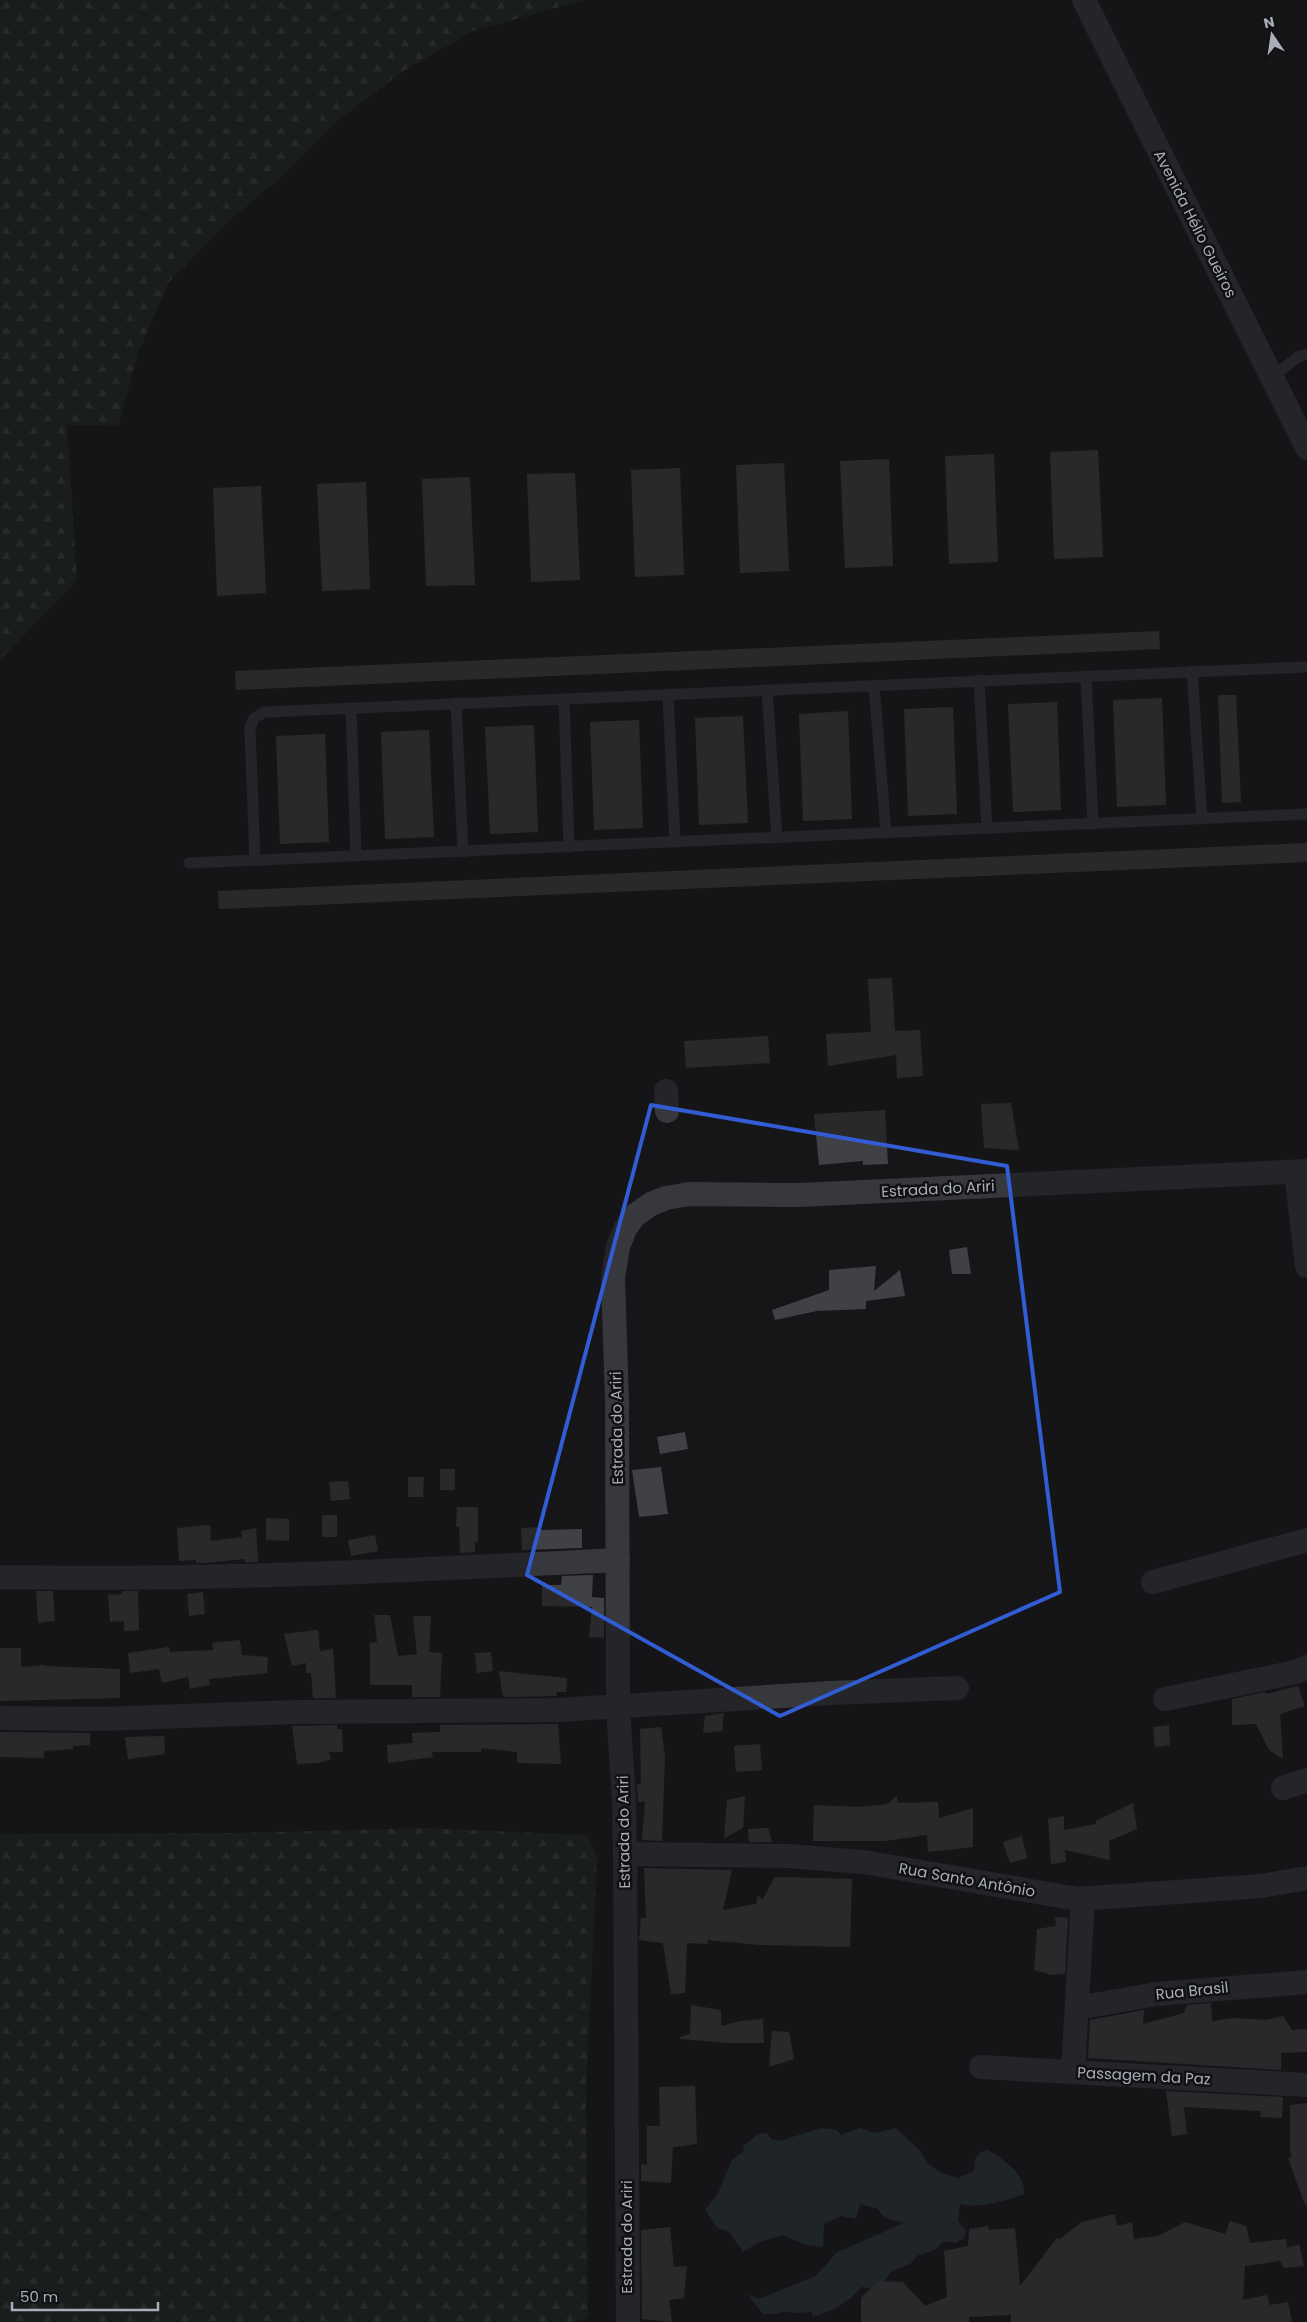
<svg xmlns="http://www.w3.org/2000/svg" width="1307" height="2322" viewBox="0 0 1307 2322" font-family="Poppins,sans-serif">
<defs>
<pattern id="forest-firs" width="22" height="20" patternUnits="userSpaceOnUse" patternTransform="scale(1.25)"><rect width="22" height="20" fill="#1e261f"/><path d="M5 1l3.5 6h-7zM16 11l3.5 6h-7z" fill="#3c433d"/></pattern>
</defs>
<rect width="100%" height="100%" fill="#161618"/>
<g fill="url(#forest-firs)">
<polygon points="0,0 584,0 473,31 402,72 340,119 281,177 221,228 168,283 138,354 118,426 67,425 77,580 0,660"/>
<polygon points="423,1828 587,1835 597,1856 586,2093 588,2318 573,2322 0,2322 0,1834 239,1833"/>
</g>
<path fill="#2c353c" d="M821,2128L837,2130L841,2135L860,2128L875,2133L896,2128L920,2151L929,2165L942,2173L958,2178L974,2171L975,2159L980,2152L988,2150C1004,2160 1025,2173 1024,2194C1004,2201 981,2209 960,2204L958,2221L966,2231L964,2238L956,2243L944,2241L933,2251L918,2255L910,2264L892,2271L878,2289L861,2287C847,2304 834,2310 813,2317L812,2312L794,2313L783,2311L777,2314H763L747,2294L759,2299L816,2276L836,2253L904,2223L886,2218L876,2208L860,2204L856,2219L841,2216L824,2224L823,2247L806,2245L783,2235L759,2242L743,2252L729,2231L717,2228L705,2210L718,2193L732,2160L743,2152L744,2145L758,2134L767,2133L771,2139L780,2141Z"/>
<g fill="#404145">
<polygon points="1098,450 1103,557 1054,559 1050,452"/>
<polygon points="994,454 998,562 949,564 945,456"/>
<polygon points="889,459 893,566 845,568 840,461"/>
<polygon points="784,463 789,571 740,573 736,465"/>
<polygon points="680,468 684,575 635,577 631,470"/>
<polygon points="575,473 580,580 531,582 527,474"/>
<polygon points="470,477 475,585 426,586 422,479"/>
<polygon points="366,482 370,589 322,591 317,484"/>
<polygon points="261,486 266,593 217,596 213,488"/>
<polygon points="1159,631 1160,649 236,690 235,671"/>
<polygon points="1218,695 1236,695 1241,802 1222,803"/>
<polygon points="1162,698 1166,805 1117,807 1113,700"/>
<polygon points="1057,702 1061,810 1013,812 1008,704"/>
<polygon points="953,707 957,814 908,816 904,709"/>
<polygon points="848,711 852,819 803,821 799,714"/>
<polygon points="743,716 748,823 699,825 695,718"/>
<polygon points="639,720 643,828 594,830 590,722"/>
<polygon points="534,725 538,832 490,834 485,727"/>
<polygon points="429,730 434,837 385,839 381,732"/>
<polygon points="325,734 329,842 280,844 276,736"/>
<polygon points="1307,843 1307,862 219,909 218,891"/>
<polygon points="892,978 895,1031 920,1030 923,1076 897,1078 896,1055 828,1066 826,1034 871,1032 868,979"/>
<polygon points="768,1036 770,1063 686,1068 684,1041"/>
<polygon points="1011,1103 1019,1150 984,1148 981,1104"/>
<polygon points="885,1110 888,1164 863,1165 863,1161 819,1165 814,1114"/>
<polygon points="967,1247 971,1274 952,1274 949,1250"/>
<polygon points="876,1266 874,1291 900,1270 905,1296 866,1301 866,1309 817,1311 775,1320 772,1310 829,1290 829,1270"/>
<polygon points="685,1432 688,1449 660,1454 657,1437"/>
<polygon points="661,1467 668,1514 639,1517 632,1470"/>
<rect x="440" y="1469" width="15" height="21"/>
<polygon points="408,1477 424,1477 423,1497 408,1497"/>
<polygon points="348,1481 350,1499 331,1501 329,1482"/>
<polygon points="457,1507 478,1507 478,1542 475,1542 475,1552 460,1553 459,1527 456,1527"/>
<rect x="322" y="1515" width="15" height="22"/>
<polygon points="266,1518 289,1519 289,1541 266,1540"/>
<polygon points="210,1525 211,1541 242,1537 241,1531 256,1528 258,1562 245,1562 245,1559 203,1563 196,1563 196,1560 179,1561 177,1528"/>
<polygon points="541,1527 541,1530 582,1529 582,1548 522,1550 521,1528"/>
<polygon points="375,1535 378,1551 351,1556 348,1540"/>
<polygon points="593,1575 592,1597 604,1598 604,1638 589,1637 592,1607 542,1606 542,1585 561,1585 562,1576"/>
<polygon points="36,1591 53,1591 55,1621 38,1623"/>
<polygon points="122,1591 138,1591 139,1630 124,1631 124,1621 110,1622 108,1595 122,1594"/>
<polygon points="203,1592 205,1614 189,1616 187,1594"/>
<polygon points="374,1615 390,1615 398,1656 417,1654 413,1616 431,1616 429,1652 442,1653 440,1697 412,1697 412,1685 370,1685 370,1643 377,1642"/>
<polygon points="318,1630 320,1651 333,1649 336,1698 313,1698 311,1673 306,1673 306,1663 292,1666 284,1634"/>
<polygon points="240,1640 242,1655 268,1657 267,1673 209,1679 210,1685 190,1689 188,1677 162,1683 159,1669 130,1673 128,1653 169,1647 170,1652 213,1650 212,1643"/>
<polygon points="0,1648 21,1648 21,1667 45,1665 45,1666 120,1669 120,1698 0,1701"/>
<polygon points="491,1652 493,1671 477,1673 475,1653"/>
<polygon points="499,1671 567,1678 566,1692 556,1692 557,1696 503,1697"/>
<polygon points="1298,1686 1305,1706 1280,1714 1283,1759 1269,1750 1256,1724 1232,1725 1232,1699 1265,1692 1266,1694"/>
<polygon points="724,1713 722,1731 703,1733 705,1716"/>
<polygon points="558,1724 561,1764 517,1763 517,1752 481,1748 481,1752 432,1752 433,1757 388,1763 387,1745 413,1743 412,1733 440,1732 440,1725"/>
<polygon points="337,1725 337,1729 342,1729 343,1752 329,1752 331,1759 318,1763 297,1764 292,1726"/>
<polygon points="1169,1725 1170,1745 1155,1747 1153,1727"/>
<polygon points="661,1727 665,1756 662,1841 642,1840 645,1802 638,1802 637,1784 641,1784 640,1729"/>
<polygon points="0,1732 90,1733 90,1745 73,1746 73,1749 44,1751 44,1758 0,1757"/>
<polygon points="164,1736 165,1754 128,1759 125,1737"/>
<polygon points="760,1744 762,1770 736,1772 734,1746"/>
<polygon points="745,1796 743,1828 724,1838 727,1800"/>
<polygon points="897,1796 898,1803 938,1802 939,1818 973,1808 973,1847 928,1852 927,1835 884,1841 813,1841 814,1805 858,1807 887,1804"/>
<polygon points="1133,1803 1137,1829 1109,1841 1110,1860 1065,1850 1066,1862 1051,1864 1048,1819 1064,1816 1064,1830 1096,1824 1096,1821"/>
<polygon points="768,1828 772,1842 749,1842 748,1829"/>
<polygon points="1022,1836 1027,1858 1010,1863 1003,1842"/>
<polygon points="644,1868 732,1870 723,1910 756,1904 758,1896 763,1899 775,1877 852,1879 850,1947 759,1945 707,1940 708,1944 687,1943 685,1993 671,1994 663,1943 639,1940 641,1918 646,1918"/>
<polygon points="1055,1917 1068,1918 1065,1974 1052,1975 1034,1970 1037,1929 1056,1926"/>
<polygon points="1211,2003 1212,2021 1235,2018 1266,2020 1283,2016 1292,2030 1307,2029 1307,2052 1281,2053 1281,2070 1088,2058 1090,2020 1144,2010 1143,2024 1184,2013 1187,2005"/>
<polygon points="691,2005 721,2010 721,2026 740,2021 763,2019 764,2043 731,2043 680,2039 680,2037 690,2034"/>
<polygon points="772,2031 789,2032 794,2059 769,2067"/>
<polygon points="695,2086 697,2144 673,2147 671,2183 641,2181 641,2164 647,2165 647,2126 660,2126 659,2087"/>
<polygon points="1166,2091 1283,2097 1282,2118 1260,2117 1261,2111 1184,2107 1187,2134 1172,2136"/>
<polygon points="1307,2103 1307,2205 1305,2205 1288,2158 1292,2157 1290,2151 1290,2105"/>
<polygon points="1115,2214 1117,2226 1132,2222 1134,2239 1158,2236 1185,2222 1225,2234 1230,2221 1246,2226 1250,2243 1286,2239 1287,2248 1299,2244 1304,2266 1284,2268 1280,2261 1245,2266 1243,2300 1267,2295 1270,2305 1288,2302 1292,2322 1011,2322 1011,2315 969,2317 969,2322 861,2322 861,2298 878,2281 903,2282 925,2306 947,2297 944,2251 968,2246 969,2229 988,2226 989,2230 1015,2228 1020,2286 1057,2238 1060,2239 1082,2222"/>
<polygon points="670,2227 674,2267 687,2266 684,2298 669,2300 672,2322 642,2319 641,2230"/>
</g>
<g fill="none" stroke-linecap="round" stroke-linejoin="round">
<g stroke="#37383d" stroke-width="11">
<polyline points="1272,377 1298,357 1307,354"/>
<polyline points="1192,671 1202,819"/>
<polyline points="1086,676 1093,824"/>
<polyline points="979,680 987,829"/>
<polyline points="874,685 886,833"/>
<polyline points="767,690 777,838"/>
<polyline points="668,694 675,842"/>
<polyline points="564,699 569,847"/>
<polyline points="456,703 463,852"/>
<polyline points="351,708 356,856"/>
<polyline points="255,861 250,729 254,718 265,712 1307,667"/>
<polyline points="189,863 1307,814"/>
</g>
<g stroke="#37383d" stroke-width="24">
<polyline points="1084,0 1307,448"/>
<polyline points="666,1091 667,1111"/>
<polyline points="1296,1172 1307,1266"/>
<path d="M0,1577C206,1581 412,1570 618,1560"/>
<polyline points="1153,1582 1307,1540"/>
<polyline points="1165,1699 1296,1672 1307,1667"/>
<polyline points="0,1718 98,1719 298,1712 557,1710 831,1693 957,1688"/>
<polyline points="1283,1788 1307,1780"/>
<polyline points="625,1854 789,1856 863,1862 1078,1899 1261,1886 1307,1878"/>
<polyline points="1077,2008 1157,1994 1307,1982"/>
<polyline points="981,2067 1307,2085"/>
<polyline points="1073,2072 1083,1899"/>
<polyline points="628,2322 625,1854 624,1800 618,1706 617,1401 613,1279 618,1247 625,1229 634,1216 651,1204 666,1198 689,1194 799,1195 1307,1171"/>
</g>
</g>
<path d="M0 0H1307V2322H0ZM651,1105L1007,1166L1060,1592L780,1716L527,1575Z" fill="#161618" fill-opacity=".55" fill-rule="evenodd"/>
<path fill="none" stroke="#325cd3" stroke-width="4" stroke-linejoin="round" d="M651,1105L1007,1166L1060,1592L780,1716L527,1575Z"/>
<g text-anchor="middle" stroke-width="5" stroke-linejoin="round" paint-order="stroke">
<g font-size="15" fill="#a8adb8" stroke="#111113">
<text transform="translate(1195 224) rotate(63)" y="5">Avenida Hélio Gueiros</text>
<text transform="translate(938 1189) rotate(-3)" y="5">Estrada do Ariri</text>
<text transform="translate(617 1428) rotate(-91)" y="5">Estrada do Ariri</text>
<text transform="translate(624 1832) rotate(-91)" y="5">Estrada do Ariri</text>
<text transform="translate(967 1880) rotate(10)" y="5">Rua Santo Antônio</text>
<text transform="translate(1192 1991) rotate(-6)" y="5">Rua Brasil</text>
<text transform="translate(1144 2076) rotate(3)" y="5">Passagem da Paz</text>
<text transform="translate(627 2237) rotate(-90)" y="5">Estrada do Ariri</text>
</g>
</g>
<g transform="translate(1272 35) rotate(347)" stroke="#111113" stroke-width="4" paint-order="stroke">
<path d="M0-4L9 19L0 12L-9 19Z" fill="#a8adb8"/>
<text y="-8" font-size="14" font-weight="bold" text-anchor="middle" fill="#a8adb8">N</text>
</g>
<path d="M12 2302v8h146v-8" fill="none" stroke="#a8adb8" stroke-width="2.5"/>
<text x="20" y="2302" font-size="15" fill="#a8adb8" stroke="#111113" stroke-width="4" paint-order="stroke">50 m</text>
</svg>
